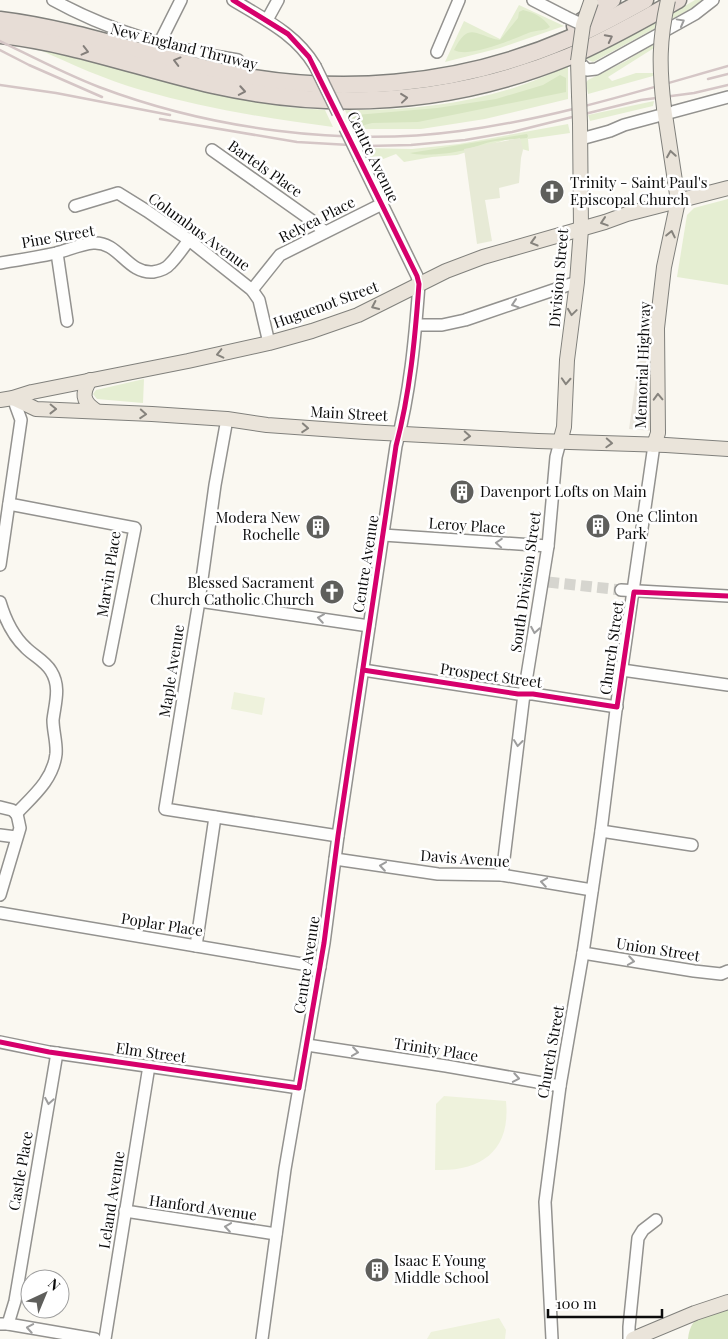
<svg xmlns="http://www.w3.org/2000/svg" width="728" height="1339" viewBox="0 0 728 1339" font-family="'Playfair Display',serif">
<rect width="100%" height="100%" fill="#faf8f1"/>
<g fill="#e5eed2">
<polygon points="695,0 703,0 696,6 593,62 586,59 647,28"/>
<polygon points="519,5 564,26 500,48 445,62 464,21 500,39"/>
<polygon points="653,44 654,48 608,77 612,81 636,73 653,73 653,76 588,94 586,83 588,80 626,61"/>
<path d="M38,49L230,97L286,107L325,110L333,127C269,119 204,108 141,90C106,80 71,64 38,49Z"/>
<path d="M568,66V99L485,119L421,129H353L345,110C403,111 466,105 522,85C537,80 552,73 568,66Z"/>
<polygon points="654,101 653,106 590,121 588,115"/>
<polygon points="568,124 570,133 528,139 529,151 518,148 515,137 457,155 432,157 404,162 396,154 373,163 363,148 412,149 459,144"/>
<polygon points="728,199 728,285 677,277 687,215 694,208"/>
<polygon points="144,379 143,403 97,399 93,394 96,390"/>
</g>
<g fill="#d7e5c1">
<path d="M523,10C535,13 543,17 550,27C545,31 538,30 531,32C515,38 470,59 454,50C469,20 476,36 500,40L518,18L519,12Z"/>
<polygon points="560,75 566,78 566,92 418,122 372,123 361,126 355,125 353,123 353,118 356,115 437,108 496,99 543,85"/>
<path d="M527,134L528,136L527,138C516,139 506,140 495,141C484,143 475,147 465,150C454,153 421,157 410,153Z"/>
<path d="M728,1306V1339H688C691,1313 707,1314 728,1306Z"/>
</g>
<polygon fill="#e7ead6" points="520,138 523,150 521,158 519,183 499,188 500,198 485,200 492,241 477,244 464,149"/>
<g fill="#eef2dc">
<polygon points="234,692 265,698 262,715 231,709"/>
<path d="M444,1096L506,1101C511,1150 482,1172 435,1170L436,1104Z"/>
<polygon points="499,1318 506,1330 505,1339 427,1339 431,1332"/>
</g>
<polygon fill="#eae6dd" points="639,357 652,359 652,431 629,429"/>
<g fill="none" stroke-linecap="round" stroke-linejoin="round">
<polyline stroke="#d6d5cf" stroke-width="11" stroke-dasharray="11 5.5" stroke-linecap="butt" points="548,582 621,590"/>
<defs>
<g id="minor">
<path d="M53,0C109,31 175,50 238,60"/>
<path d="M233,0C264,19 296,34 315,66"/>
<polyline points="533,0 566,17"/>
<polyline points="267,20 278,0"/>
<polyline points="160,42 181,0"/>
<polyline points="437,52 459,0"/>
<polyline points="578,61 587,70 596,69 695,14 713,0"/>
<polyline points="581,139 610,131 624,125 728,97"/>
<polyline points="212,150 311,220 325,232"/>
<polyline points="75,206 118,193 147,211 189,240 252,290 259,300 269,343"/>
<polyline points="57,253 67,321"/>
<path d="M0,263C19,260 38,257 56,253C68,250 81,244 93,243C119,241 127,274 153,272C159,271 166,269 170,264C177,257 183,248 189,240"/>
<polyline points="252,290 280,255 382,204"/>
<polyline points="416,325 442,325 465,320 577,282"/>
<polyline points="227,419 215,485 199,601 165,809 338,836"/>
<polyline points="9,504 135,528 109,660"/>
<polyline points="383,535 548,546"/>
<polyline points="0,565 21,420 13,398"/>
<polyline points="621,590 728,596"/>
<polyline points="199,601 369,626"/>
<path d="M0,602C5,619 12,635 26,648C34,656 45,661 51,671C61,687 55,703 53,720C53,731 57,743 56,754C53,780 33,796 16,814"/>
<polyline points="363,670 518,694 533,694 617,707"/>
<polyline points="622,670 728,685"/>
<polyline points="0,807 12,810 17,814 20,828 0,895"/>
<polyline points="601,831 692,845"/>
<polyline points="0,835 16,837"/>
<polyline points="335,859 438,874 502,875 592,890"/>
<polyline points="502,875 524,694 548,546 556,457 560,442"/>
<polyline points="0,913 320,967"/>
<polyline points="196,946 215,817"/>
<polyline points="583,953 694,971 721,974 728,971"/>
<polyline points="0,1042 49,1052 299,1088"/>
<polyline points="307,1045 446,1066 560,1086"/>
<polyline points="125,1211 276,1234"/>
<polyline points="0,1324 8,1324 95,1339"/>
<polyline points="8,1324 15,1301 57,1053"/>
<polyline points="105,1339 149,1066"/>
<path d="M262,1339L285,1169L324,943L338,836L396,446C410,393 415,339 419,284L417,276L360,159"/>
<polyline points="552,1339 545,1202 560,1086 583,953 601,831 617,702 654,445"/>
<polyline points="629,1339 629,1327 638,1238 643,1230 656,1220"/>
</g>
<g id="major">
<polyline points="578,61 579,95"/>
<path d="M90,380C82,393 82,401 95,410"/>
<polyline points="13,398 36,409 152,414 227,419 267,425 365,432 538,441 666,445 728,449"/>
<polyline points="0,400 13,398 32,392 188,361 269,343 312,331 358,315 446,271 483,257 605,222 627,214 728,188"/>
<polyline points="560,442 564,427 567,360 577,282 581,229 580,123"/>
<polyline points="654,445 658,433 657,328 664,267 678,201 664,108"/>
<polyline points="633,1339 695,1313 728,1302"/>
</g>
<g id="highway">
<path d="M0,20C74,29 144,55 217,71C334,97 457,87 568,39C595,28 620,14 645,0"/>
<polyline points="575,26 612,0"/>
<path d="M0,35C73,43 142,69 213,85C334,112 453,104 568,57C606,41 642,20 678,0"/>
</g>
</defs>
<use href="#minor" stroke="#93928f" stroke-width="14"/>
<use href="#major" stroke="#80807c" stroke-width="16"/>
<use href="#highway" stroke="#80807c" stroke-width="19"/>
<use href="#minor" stroke="#fefefd" stroke-width="11"/>
<use href="#major" stroke="#eae4da" stroke-width="14"/>
<use href="#highway" stroke="#e7ddd6" stroke-width="16"/>
<g stroke="#d5c6c6" stroke-width="2.5">
<path d="M0,41C33,57 65,74 99,87C210,129 343,147 460,131C551,119 640,91 728,66"/>
<polyline points="0,50 29,65 102,97"/>
<polyline points="708,79 728,74"/>
<polyline points="0,85 56,93 170,115"/>
<polyline points="160,119 297,142 367,146 411,145 465,140 512,132 641,100 694,93 728,85"/>
</g>
<defs>
<g id="minor-bridge">
<polyline points="566,17 583,25"/>
<polyline points="315,66 338,113"/>
<polyline points="345,128 360,159"/>
</g>
<g id="major-bridge">
<polyline points="578,61 583,25 591,2"/>
<polyline points="579,95 580,123"/>
<path d="M664,108C659,67 659,40 668,0"/>
</g>
</defs>
<use href="#minor-bridge" stroke="#93928f" stroke-width="14" stroke-linecap="butt"/>
<use href="#major-bridge" stroke="#80807c" stroke-width="16" stroke-linecap="butt"/>
<use href="#minor-bridge" stroke="#fefefd" stroke-width="11"/>
<use href="#major-bridge" stroke="#eae4da" stroke-width="14"/>
<defs>
<g id="cycleway">
<polyline points="363,670 518,694 533,694 617,707 634,592 728,596"/>
<path d="M0,1042L49,1052L299,1088L324,943L338,836L396,446C410,393 415,339 419,284L417,276L309,57L288,34L233,0"/>
</g>
</defs>
<use href="#cycleway" stroke="#fff" stroke-width="8"/>
<use href="#cycleway" stroke="#d6006c" stroke-width="5"/>
</g>
<defs><path id="oneway-chevron" d="M-2-3.5L2.5 0L-2 3.5" fill="none" stroke-width="1.6" stroke-linecap="round" stroke-linejoin="round" transform="scale(1.25)"/></defs>
<g stroke="#9d9d9d">
<use href="#oneway-chevron" transform="translate(681 22) rotate(-29)"/>
<use href="#oneway-chevron" transform="translate(515 304) rotate(162)"/>
<use href="#oneway-chevron" transform="translate(499 543) rotate(-176)"/>
<use href="#oneway-chevron" transform="translate(321 618) rotate(-171)"/>
<use href="#oneway-chevron" transform="translate(535 630) rotate(100)"/>
<use href="#oneway-chevron" transform="translate(518 743) rotate(97)"/>
<use href="#oneway-chevron" transform="translate(383 866) rotate(-172)"/>
<use href="#oneway-chevron" transform="translate(544 882) rotate(-171)"/>
<use href="#oneway-chevron" transform="translate(631 961) rotate(9)"/>
<use href="#oneway-chevron" transform="translate(355 1052) rotate(8)"/>
<use href="#oneway-chevron" transform="translate(516 1078) rotate(10)"/>
<use href="#oneway-chevron" transform="translate(49 1101) rotate(100)"/>
<use href="#oneway-chevron" transform="translate(228 1227) rotate(-172)"/>
<use href="#oneway-chevron" transform="translate(30 1328) rotate(-170)"/>
</g>
<g stroke="#847f7b">
<use href="#oneway-chevron" transform="translate(609 38) rotate(-27)"/>
<use href="#oneway-chevron" transform="translate(85 51) rotate(14)"/>
<use href="#oneway-chevron" transform="translate(177 61) rotate(-165)"/>
<use href="#oneway-chevron" transform="translate(242 91) rotate(10)"/>
<use href="#oneway-chevron" transform="translate(404 98) rotate(-6)"/>
</g>
<g stroke="#86837d">
<use href="#oneway-chevron" transform="translate(671 154) rotate(-99)"/>
<use href="#oneway-chevron" transform="translate(604 222) rotate(162)"/>
<use href="#oneway-chevron" transform="translate(671 234) rotate(-78)"/>
<use href="#oneway-chevron" transform="translate(534 242) rotate(164)"/>
<use href="#oneway-chevron" transform="translate(375 306) rotate(155)"/>
<use href="#oneway-chevron" transform="translate(572 312) rotate(98)"/>
<use href="#oneway-chevron" transform="translate(220 354) rotate(167)"/>
<use href="#oneway-chevron" transform="translate(566 381) rotate(93)"/>
<use href="#oneway-chevron" transform="translate(658 397) rotate(-92)"/>
<use href="#oneway-chevron" transform="translate(53 409) rotate(1)"/>
<use href="#oneway-chevron" transform="translate(143 414) rotate(4)"/>
<use href="#oneway-chevron" transform="translate(305 428) rotate(4)"/>
<use href="#oneway-chevron" transform="translate(467 436) rotate(3)"/>
<use href="#oneway-chevron" transform="translate(609 443) rotate(3)"/>
</g>
<defs>
<symbol id="church-disc" viewBox="-11 -11 22 22"><circle r="9.5" fill="#5f5f5c" stroke="#fff"/><path d="M-1.2-6h2.4v3.5h3.3v2.4h-3.3V6h-2.4V-.1h-3.3v-2.4h3.3Z" fill="#fff"/></symbol>
<symbol id="building-disc" viewBox="-11 -11 22 22"><circle r="9.5" fill="#5f5f5c" stroke="#fff"/><path d="M-4-6H4V6H1V3H-1V6H-4ZM-2.5-4.3h1.7v1.8h-1.7ZM.8-4.3h1.7v1.8H.8ZM-2.5-1h1.7V.8h-1.7ZM.8-1h1.7V.8H.8Z" fill="#fff"/></symbol>
</defs>
<g fill-rule="evenodd">
<use href="#church-disc" x="538" y="178" width="28" height="28"/>
<use href="#building-disc" x="448" y="478" width="28" height="28"/>
<use href="#building-disc" x="584" y="512" width="28" height="28"/>
<use href="#building-disc" x="304" y="513" width="28" height="28"/>
<use href="#church-disc" x="318" y="578" width="28" height="28"/>
<use href="#building-disc" x="363" y="1256" width="28" height="28"/>
</g>
<g text-anchor="middle" stroke-width="5" stroke-linejoin="round" paint-order="stroke">
<g font-size="15" fill="#0c0c0c" stroke="#fff">
<text transform="translate(184 47) rotate(14)" y="5">New England Thruway</text>
<text transform="translate(373 157) rotate(64)" y="5">Centre Avenue</text>
<text transform="translate(265 169) rotate(35)" y="5">Bartels Place</text>
<text transform="translate(317 220) rotate(-27)" y="5">Relyea Place</text>
<text transform="translate(199 232) rotate(36)" y="5">Columbus Avenue</text>
<text transform="translate(58 237) rotate(-10)" y="5">Pine Street</text>
<text transform="translate(559 278) rotate(-85)" y="5">Division Street</text>
<text transform="translate(326 305) rotate(-20)" y="5">Huguenot Street</text>
<text transform="translate(643 365) rotate(-88)" y="5">Memorial Highway</text>
<text transform="translate(349 414) rotate(3)" y="5">Main Street</text>
<text transform="translate(467 526) rotate(4)" y="5">Leroy Place</text>
<text transform="translate(366 564) rotate(-81)" y="5">Centre Avenue</text>
<text transform="translate(109 574) rotate(-81)" y="5">Marvin Place</text>
<text transform="translate(526 582) rotate(-82)" y="5">South Division Street</text>
<text transform="translate(612 648) rotate(-82)" y="5">Church Street</text>
<text transform="translate(172 671) rotate(-81)" y="5">Maple Avenue</text>
<text transform="translate(491 676) rotate(8)" y="5">Prospect Street</text>
<text transform="translate(465 859) rotate(4)" y="5">Davis Avenue</text>
<text transform="translate(162 925) rotate(9)" y="5">Poplar Place</text>
<text transform="translate(658 950) rotate(9)" y="5">Union Street</text>
<text transform="translate(307 965) rotate(-81)" y="5">Centre Avenue</text>
<text transform="translate(436 1050) rotate(9)" y="5">Trinity Place</text>
<text transform="translate(551 1052) rotate(-80)" y="5">Church Street</text>
<text transform="translate(151 1053) rotate(8)" y="5">Elm Street</text>
<text transform="translate(21 1171) rotate(-80)" y="5">Castle Place</text>
<text transform="translate(112 1200) rotate(-81)" y="5">Leland Avenue</text>
<text transform="translate(203 1208) rotate(8)" y="5">Hanford Avenue</text>
</g>
<g font-size="15" fill="#0c0c0c" stroke="#fff" text-anchor="start">
<text x="570" y="188">Trinity - Saint Paul's<tspan x="570" dy="17">Episcopal Church</tspan></text>
<text x="480" y="497">Davenport Lofts on Main</text>
<text x="616" y="522">One Clinton<tspan x="616" dy="17">Park</tspan></text>
<text x="300" y="523" text-anchor="end">Modera New<tspan x="300" dy="17">Rochelle</tspan></text>
<text x="314" y="588" text-anchor="end">Blessed Sacrament<tspan x="314" dy="17">Church Catholic Church</tspan></text>
<text x="394" y="1266">Isaac E Young<tspan x="394" dy="17">Middle School</tspan></text>
</g>
</g>
<g transform="translate(45 1294) rotate(44)"><circle r="24" fill="#ffffff" stroke="#9e9e9e"/>
<path d="M0-4L9 19L0 12L-9 19Z" fill="#5f5f5c"/>
<text y="-8" font-size="14" font-weight="bold" text-anchor="middle" fill="#0c0c0c">N</text>
</g>
<path d="M548 1309v8h114v-8" fill="none" stroke="#0c0c0c" stroke-width="2.5"/>
<text x="556" y="1309" font-size="15" fill="#0c0c0c" stroke="#ffffff" stroke-width="4" paint-order="stroke">100 m</text>
</svg>
